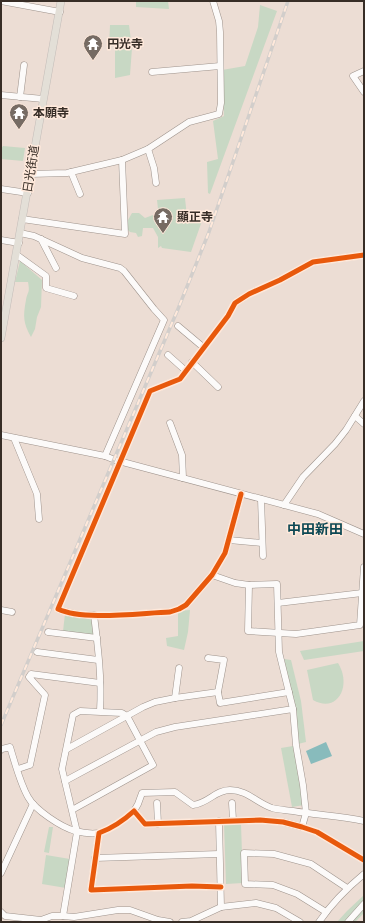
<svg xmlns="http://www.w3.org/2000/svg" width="365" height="923" viewBox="0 0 365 923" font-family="'Space Grotesk','Noto Sans JP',sans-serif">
<rect width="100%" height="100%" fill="#ecddd4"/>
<g fill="#c8d8c4">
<polygon points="136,1 168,1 169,9 136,7"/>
<polygon points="260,5 277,11 210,194 208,193 207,162 218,159 213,121 224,116 222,70 245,66 258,27"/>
<polygon points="110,25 129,25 132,48 130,75 115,78 115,46 109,46"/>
<polygon points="3,146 25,148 23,161 1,159 1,149"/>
<polygon points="185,198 187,217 203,218 191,252 162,248 161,246 158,248 158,237 153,228 143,228 142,236 138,237 136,233 130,232 128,230 128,220 132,213 139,213 145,218 153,215 159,218 157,200"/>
<path d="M20,261L42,280L41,307L37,317L35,329L31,337C23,323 23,316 26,300C28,290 30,294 28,282H15Z"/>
<polygon points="190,610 188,632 184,650 167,646 166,638 178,636 178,611"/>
<polygon points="65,614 93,616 95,636 63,631"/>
<polygon points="364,641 364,651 304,660 300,651"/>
<polygon points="284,659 291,660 301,701 306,742 298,744"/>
<path d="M338,663C352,685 338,714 313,700L307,670Z"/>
<polygon points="293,746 304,805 292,807 281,748"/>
<polygon points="224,824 241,824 243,883 226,884"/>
<polygon points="49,827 53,827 49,853 44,852"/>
<polygon points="46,855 70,859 66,888 42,884"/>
<polygon points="364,895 364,913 355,922 337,922 347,911"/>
</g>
<polygon fill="#88bbbc" points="326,742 332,756 311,764 306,751"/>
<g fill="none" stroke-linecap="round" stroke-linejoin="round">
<defs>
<g id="minor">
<polyline points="1,1 60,12"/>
<polyline points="364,71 353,76 364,92"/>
<polyline points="152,72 220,66"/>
<polyline points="1,95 43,99"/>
<polyline points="20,97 24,65"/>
<polyline points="148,149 154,168 156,183"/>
<polyline points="71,172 80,194"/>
<polyline points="30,174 67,173 122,160 148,149 189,122 219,114 221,103 220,32 219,21 213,1"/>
<polyline points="1,189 28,193"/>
<polyline points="22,219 125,234 122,160"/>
<polyline points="20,233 34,236 82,258 120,268 124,271 154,309 164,320 105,456"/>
<polyline points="41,239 56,268"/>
<polyline points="1,240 19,243"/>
<polyline points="17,255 46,276 46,288 74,296"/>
<polyline points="178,326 203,347"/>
<polyline points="168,355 186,371"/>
<polyline points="192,362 218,387"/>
<polyline points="355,416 364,424"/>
<polyline points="170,423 182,455 183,478"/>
<polyline points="1,435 105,456 115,460 318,514 364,534"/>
<polyline points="14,438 37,494 39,519"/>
<path d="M241,494L225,553L212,575L186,605L179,609L170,612C140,613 83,621 58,609L150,391L180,379L228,316L235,303L249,294L280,280L313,262L364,255"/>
<polyline points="261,499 263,556"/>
<polyline points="284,505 303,477 335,444 346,430 364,401"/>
<polyline points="229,540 262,543"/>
<polyline points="249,585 248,631 296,634 360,625 364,567"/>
<polyline points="278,603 362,593"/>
<polyline points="1,610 12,612"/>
<path d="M94,615C98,647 102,680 100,711"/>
<polyline points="48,632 97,638"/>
<polyline points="37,652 98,660"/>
<polyline points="208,658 224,660 218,692"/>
<polyline points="175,698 179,668"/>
<polyline points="293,709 296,745 303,785 306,813 302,827"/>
<polyline points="67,749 143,707 155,702 175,698 218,692 220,703 289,692"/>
<path d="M1,750L2,749L10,747C15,763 20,783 28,797C35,810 61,827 75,831C83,833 91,834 99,833"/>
<polyline points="18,769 30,765 45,695 29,677 31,674 100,683"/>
<polyline points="65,781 156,732 175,727 293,709 279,652 277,584 249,585 235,583 212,575"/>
<polyline points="157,803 158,824"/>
<polyline points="232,803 233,820"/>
<path d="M134,811L138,804L142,793L175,792L193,805C209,803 215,790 230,790C247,790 257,803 272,808C279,810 287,810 293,811C317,815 341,816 364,821"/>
<polyline points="219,821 221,907"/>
<polyline points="95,858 219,854"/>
<polyline points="1,873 33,804"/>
<path d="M221,887L192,886L91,890L99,833C113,828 123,821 134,811L145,824L260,820L283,822L302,827L317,832L364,860"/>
<polyline points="1,912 5,916 41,920 52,916 63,916 74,917 118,910 130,910 158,920 170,922"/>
<polyline points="326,912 297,894 273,885 245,884 244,853 274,854 311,864 347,888"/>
<polyline points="63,916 77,832 62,769 73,715 80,711 122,713 127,716 153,765 72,810"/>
<polyline points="182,922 191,921 221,907 256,903 276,908 300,922"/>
<path d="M319,922C332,903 347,888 364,874"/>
<polyline points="348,922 364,904"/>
</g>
<polyline id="major" points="1,338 61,1"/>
</defs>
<use href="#minor" stroke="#9e938c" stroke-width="7"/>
<use href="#major" stroke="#c4bdb9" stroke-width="8"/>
<use href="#minor" stroke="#fcfaf9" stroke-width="6"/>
<use href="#major" stroke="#e3dfd7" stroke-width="7"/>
<defs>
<polyline id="rail" points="1,725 178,309 209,232 288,1"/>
</defs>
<use href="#rail" stroke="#d2cecb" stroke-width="3.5"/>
<use href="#rail" stroke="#ffe9db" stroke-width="2" stroke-dasharray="6" stroke-linecap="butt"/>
<defs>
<g id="cycleway">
<path d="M241,494L225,553L212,575L186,605L179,609L170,612C140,613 83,621 58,609L150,391L180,379L228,316L235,303L249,294L280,280L313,262L364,255"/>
<path d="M221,887L192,886L91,890L99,833C113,828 123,821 134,811L145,824L260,820L283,822L302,827L317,832L364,860"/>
</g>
</defs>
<use href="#cycleway" stroke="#ffe9db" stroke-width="8"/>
<use href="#cycleway" stroke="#e8590c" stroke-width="5"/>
</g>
<defs>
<symbol id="temple-pin" viewBox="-11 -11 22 30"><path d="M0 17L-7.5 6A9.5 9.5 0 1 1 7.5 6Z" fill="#766b63" stroke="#ffe9db"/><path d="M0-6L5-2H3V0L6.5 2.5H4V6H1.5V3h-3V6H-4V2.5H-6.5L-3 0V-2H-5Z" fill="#fff"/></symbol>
</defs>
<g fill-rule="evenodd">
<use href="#temple-pin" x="82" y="33" width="22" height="30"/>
<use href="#temple-pin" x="8" y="102" width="22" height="30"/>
<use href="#temple-pin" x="152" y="206" width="22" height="30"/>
</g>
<g text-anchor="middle" stroke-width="3" stroke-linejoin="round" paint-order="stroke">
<g font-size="12" font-weight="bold" fill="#372d26" stroke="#ffe9db" text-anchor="start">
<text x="107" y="48">円光寺</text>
<text x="33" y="117">本願寺</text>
<text x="177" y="221">顯正寺</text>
</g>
<g font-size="12" fill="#372d26" stroke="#ffe9db">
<text transform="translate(31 169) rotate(-81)" y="4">日光街道</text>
</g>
<g font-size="14" font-weight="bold" fill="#0d4854" stroke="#ffe9db">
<text x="315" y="534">中田新田</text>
</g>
</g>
<rect width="365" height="923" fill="none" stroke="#372d26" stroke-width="4"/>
</svg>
